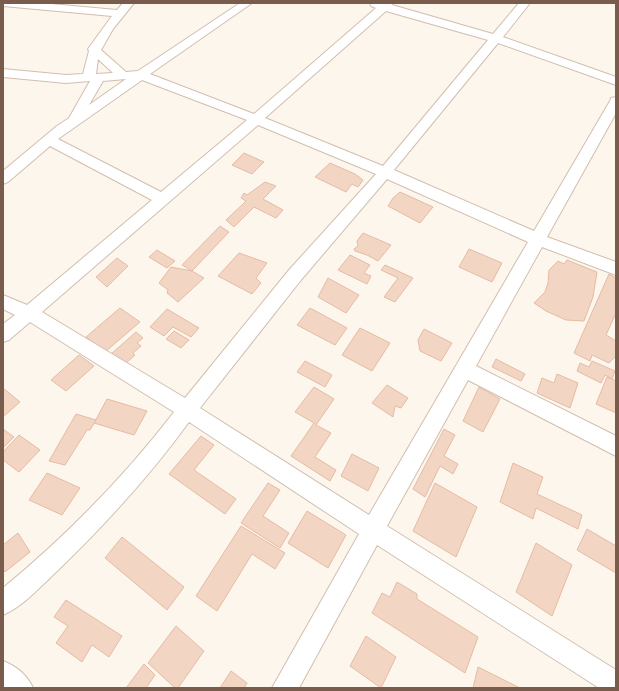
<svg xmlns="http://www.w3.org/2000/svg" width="619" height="691" viewBox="0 0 619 691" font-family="'Golos Text',sans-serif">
<rect width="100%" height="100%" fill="#fdf6ec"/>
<g fill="#f3d5c3" stroke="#e6bba3">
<polygon points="244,153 264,162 252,174 232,165"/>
<polygon points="330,163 355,174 363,180 358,187 352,184 346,192 315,177"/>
<polygon points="265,182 276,186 263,199 283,210 276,218 254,207 234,227 226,220 246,201 241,198 244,193 247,195"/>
<polygon points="400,192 433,207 420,223 388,206 393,198"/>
<polygon points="220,226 229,232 192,271 182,265"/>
<polygon points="363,233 391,245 378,261 367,255 355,251 354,249 358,246 357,241"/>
<polygon points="469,249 502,263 492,282 459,267"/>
<polygon points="157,250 175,261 167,268 149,257"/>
<polygon points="239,253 267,263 256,278 261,283 252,294 218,276"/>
<polygon points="350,255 370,265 364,273 371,276 367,284 338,270"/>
<polygon points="117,258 128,266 107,287 96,277"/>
<polygon points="567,260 597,272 593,297 584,321 566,320 546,311 534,303 545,292 548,283 549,270 558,261 564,264"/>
<polygon points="385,265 413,278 395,302 384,297 398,278 381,270"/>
<polygon points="171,267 192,271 204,278 178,302 167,293 168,290 159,283"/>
<polygon points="609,274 616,278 616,313 606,335 616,341 616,356 609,363 592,355 590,361 574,353"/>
<polygon points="328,278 359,295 346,313 318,297"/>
<polygon points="120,308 140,322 105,352 86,337"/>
<polygon points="310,308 347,328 335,345 297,325"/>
<polygon points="167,309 199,328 191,337 173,327 164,336 150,327"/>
<polygon points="360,328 390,343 372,371 342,355"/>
<polygon points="424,329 452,343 441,361 420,351 418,340"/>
<polygon points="174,331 189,340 181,348 166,339"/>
<polygon points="136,332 143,338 137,343 141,346 133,353 135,355 125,364 111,354"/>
<polygon points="79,355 94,366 66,391 51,380"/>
<polygon points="496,359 525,374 521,381 492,367"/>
<polygon points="305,361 332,375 325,387 297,372"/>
<polygon points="592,361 615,371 612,379 605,375 601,383 577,371 580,363 589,367"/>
<polygon points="557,374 578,383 570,408 537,393 542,378 554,383"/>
<polygon points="607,377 616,381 616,413 596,404"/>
<polygon points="387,385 408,398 401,408 395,406 393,417 372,403"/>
<polygon points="314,387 334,399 316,425 331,433 315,457 336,470 330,481 291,456 314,423 295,412"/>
<polygon points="479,387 500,399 483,432 463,421"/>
<polygon points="3,388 20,402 3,417"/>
<polygon points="107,399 147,411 134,435 94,423"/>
<polygon points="76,414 96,420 90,430 87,430 65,465 49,461"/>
<polygon points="3,429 14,437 3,448"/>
<polygon points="444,429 455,435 444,456 458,464 453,474 440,466 425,497 413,489"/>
<polygon points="19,435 40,450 19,472 3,460 3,452"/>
<polygon points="201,436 214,445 194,470 236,499 225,514 169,474"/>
<polygon points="352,454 379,468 368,491 341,476"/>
<polygon points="513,463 543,477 537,494 582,515 578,529 536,508 533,519 500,502"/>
<polygon points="47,473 80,488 62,515 29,500"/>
<polygon points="268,483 280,490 263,516 289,533 280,548 241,523"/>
<polygon points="435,483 477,507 456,557 413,531"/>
<polygon points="307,511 346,535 328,568 288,543"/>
<polygon points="241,526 285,553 275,569 252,554 217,611 196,596"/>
<polygon points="587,529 616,546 616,573 577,550"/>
<polygon points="18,533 30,552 5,572 3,569 3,545"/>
<polygon points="122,537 184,587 167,610 105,558"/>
<polygon points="536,543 572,565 552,616 516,592"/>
<polygon points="397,582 417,594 417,599 478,637 465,673 372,613 382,593 390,597"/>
<polygon points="66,600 122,636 109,657 92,645 82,662 56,643 68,626 54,617"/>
<polygon points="176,626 204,651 178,688 175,688 148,663"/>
<polygon points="366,636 396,657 381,688 350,666"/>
<polygon points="144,664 155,675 146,688 126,688"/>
<polygon points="478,667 520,688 473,688"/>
<polygon points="231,671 247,683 244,688 220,688"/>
</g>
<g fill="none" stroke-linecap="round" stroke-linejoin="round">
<defs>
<g id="minor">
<path d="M3,3H40L117,10L123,3H134L113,29L101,50L126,72L138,71L240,3H252L150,74L254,114L376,8L371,6L370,3H393L392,5L493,34L519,3H530L503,37L616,77V85L498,43L394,170L534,231L610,101L611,98L616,97V113L547,237L616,262V275L542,247L476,366L616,436V456L468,380L387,526L616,670V688H599L377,545L299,688H272L359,534L189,422C149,477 102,528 53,575C38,589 22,607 3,615V588C66,536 124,477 174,412L30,322L9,340L3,342V324L15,315L3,309V295L27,305L152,200L50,146L8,182L3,184V171L57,126L69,118L90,81L66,83L3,77V69L66,75L83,74L89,51L88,49L112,16L3,6ZM386,11L488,40L383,166L265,118ZM98,59L113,73L96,74ZM126,79L89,105L103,81ZM142,80L247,120L161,192L58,139ZM258,125L376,174L289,270L185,398L42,312ZM387,179L528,242L369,515L200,408L301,280Z"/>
<path d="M3,661C16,666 27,675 33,688H3Z"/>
</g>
</defs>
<use href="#minor" stroke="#d1beb0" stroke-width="2"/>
<use href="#minor" fill="#fff" fill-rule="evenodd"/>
</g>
<rect width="619" height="691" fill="none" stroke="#7a5c4d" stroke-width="8"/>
</svg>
